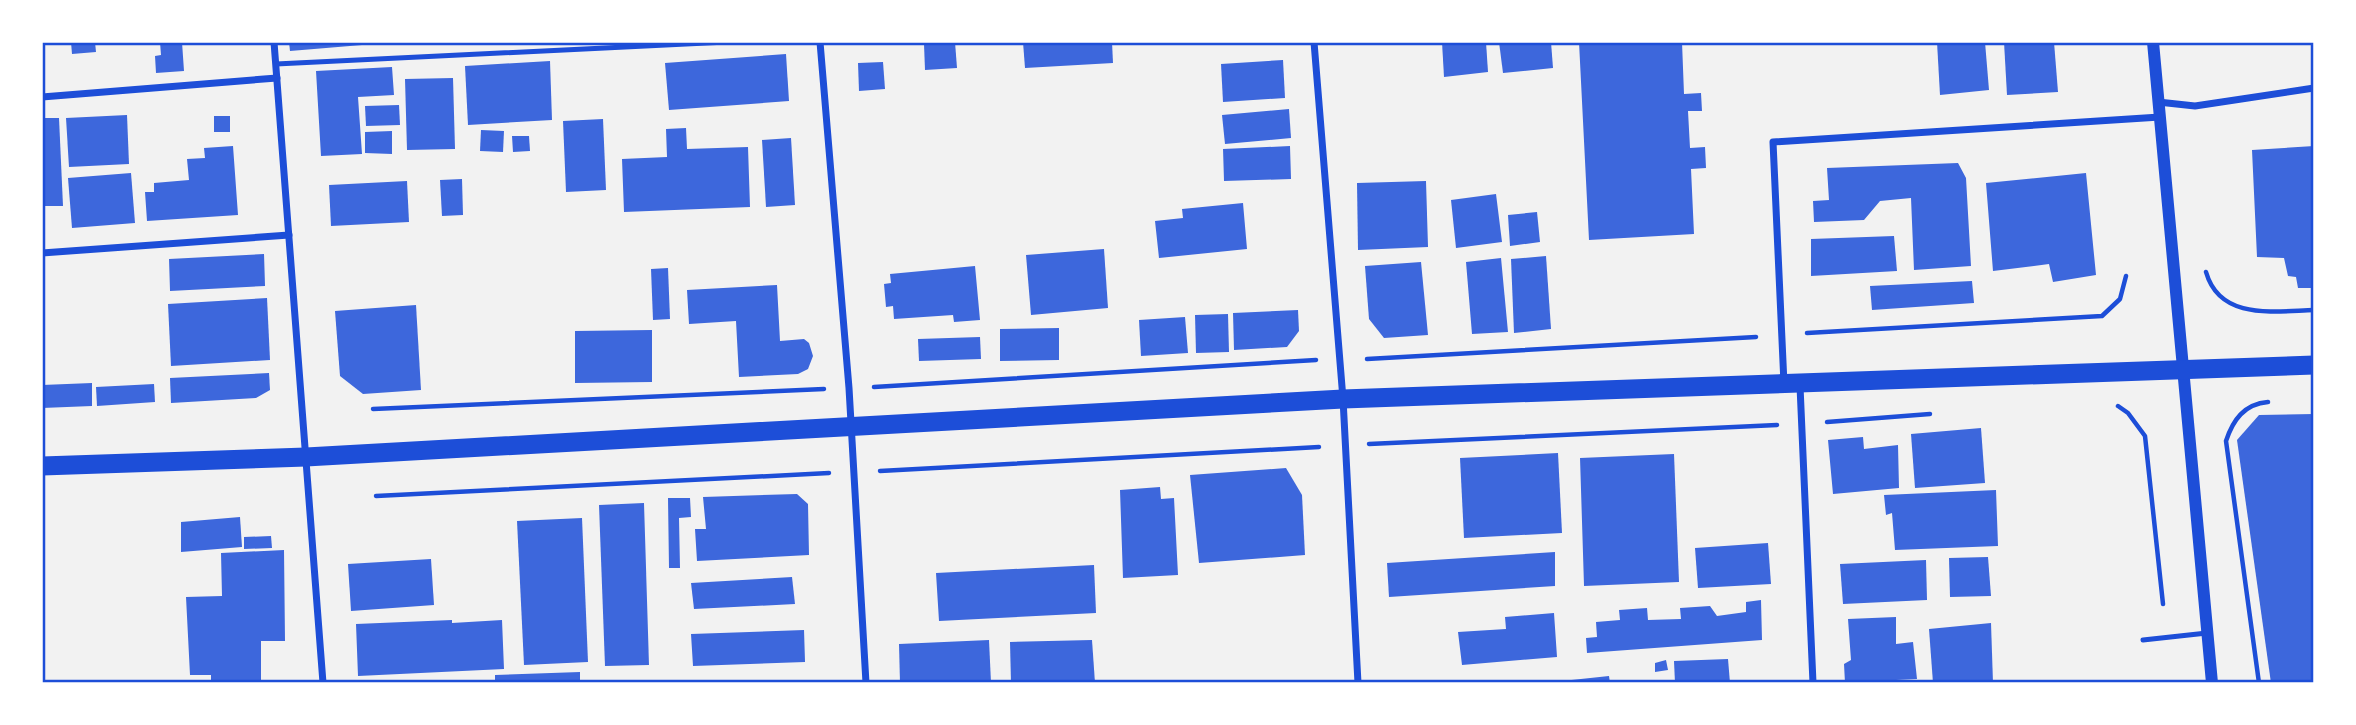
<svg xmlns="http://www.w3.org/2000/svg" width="2356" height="725" viewBox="0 0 2356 725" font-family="'Crimson Pro',serif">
<rect width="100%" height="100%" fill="#f2f2f2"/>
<g fill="#3d67dc">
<polygon points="71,42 95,42 96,52 72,54"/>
<polygon points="160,42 182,42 184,71 156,73 155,56 161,55"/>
<polygon points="289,42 374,42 374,44 290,51"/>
<polygon points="955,42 957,68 925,70 924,44"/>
<polygon points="1023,42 1112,42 1113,63 1025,68"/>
<polygon points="1442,42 1486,42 1488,72 1444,77"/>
<polygon points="1499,42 1551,42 1553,68 1503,73"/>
<polygon points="1579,42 1682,42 1684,94 1701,93 1702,111 1688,111 1690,148 1705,147 1706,168 1691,169 1694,234 1589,240"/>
<polygon points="1937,42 1985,42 1989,90 1940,95"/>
<polygon points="2004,42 2054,42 2058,92 2007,95"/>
<polygon points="786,54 789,101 669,110 665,63"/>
<polygon points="1283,60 1285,98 1223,102 1221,64"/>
<polygon points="550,61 552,120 468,125 465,66"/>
<polygon points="883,62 885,89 859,91 858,63"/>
<polygon points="392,67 394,95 358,97 362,154 321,156 316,71"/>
<polygon points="453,78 455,149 407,150 405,79"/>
<polygon points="399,105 400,125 366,126 365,106"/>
<polygon points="1289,109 1291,138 1225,144 1222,115"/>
<polygon points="127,115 129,164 69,167 66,118"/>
<rect x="214" y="116" width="16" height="16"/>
<polygon points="42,118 59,118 63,206 42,206"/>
<polygon points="603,119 606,190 566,192 563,121"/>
<polygon points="686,128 687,149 748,147 750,207 624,212 622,159 667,157 666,129"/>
<polygon points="481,130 504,131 503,152 480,151"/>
<polygon points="392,131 392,154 365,153 365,132"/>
<polygon points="512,136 529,136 530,151 513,152"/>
<polygon points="791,138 795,205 766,207 762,140"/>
<polygon points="233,146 238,215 147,221 145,192 154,192 154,183 189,180 187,159 205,158 204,148"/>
<polygon points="1290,146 1291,179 1224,181 1223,149"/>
<polygon points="2314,146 2314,288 2298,288 2296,277 2288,276 2284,258 2257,257 2252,150"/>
<polygon points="1958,163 1966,178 1971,266 1914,270 1911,198 1880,201 1864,220 1814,222 1813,201 1829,200 1827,168"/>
<polygon points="131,173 135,223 72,228 68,178"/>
<polygon points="2086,173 2096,275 2053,282 2049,264 1993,271 1986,183"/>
<polygon points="462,179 463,215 442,216 440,180"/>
<polygon points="407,181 409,222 331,226 329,185"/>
<polygon points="1426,181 1428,247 1358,250 1357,183"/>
<polygon points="1496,194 1502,242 1456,248 1451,200"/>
<polygon points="1243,203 1247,249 1159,258 1155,221 1183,218 1182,209"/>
<polygon points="1537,212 1540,242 1510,246 1508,215"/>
<polygon points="1894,236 1897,271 1811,276 1811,239"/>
<polygon points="1104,249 1108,308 1031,315 1026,255"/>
<polygon points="264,254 265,286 170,291 169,259"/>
<polygon points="1546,256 1551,329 1514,333 1511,259"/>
<polygon points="1501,258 1508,332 1472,334 1466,262"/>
<polygon points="1421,262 1428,335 1384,338 1369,319 1365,266"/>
<polygon points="975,266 980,320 954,322 953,315 894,319 893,306 886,307 884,284 891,283 890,274"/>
<polygon points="668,268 670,319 653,320 651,269"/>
<polygon points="1972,281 1974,303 1872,310 1870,286"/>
<polygon points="777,285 780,341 804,339 809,343 813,356 808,369 798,374 739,377 736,321 689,324 687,290"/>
<polygon points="267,298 270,360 171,366 168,304"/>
<polygon points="416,305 421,390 363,394 340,376 335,311"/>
<polygon points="1298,310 1299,331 1287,347 1234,350 1233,313"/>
<polygon points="1228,314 1229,352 1196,353 1195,315"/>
<polygon points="1185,317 1188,353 1141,356 1139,320"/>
<polygon points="1059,328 1059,360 1000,361 1000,329"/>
<polygon points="652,330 652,382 575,383 575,331"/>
<polygon points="980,337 981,359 919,361 918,339"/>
<polygon points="269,373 270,390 256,398 171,403 170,378"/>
<polygon points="92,383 92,406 42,408 42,385"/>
<polygon points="154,384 155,402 97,406 96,387"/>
<polygon points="2314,414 2314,683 2271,683 2237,440 2259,415"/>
<polygon points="1981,428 1985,483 1915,488 1911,434"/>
<polygon points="1863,437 1864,449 1898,445 1899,488 1833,494 1828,440"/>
<polygon points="1558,453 1562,533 1464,538 1460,458"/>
<polygon points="1674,454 1679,582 1584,586 1580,458"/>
<polygon points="1286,468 1302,495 1305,555 1199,563 1190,475"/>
<polygon points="1160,487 1161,499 1174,498 1178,575 1123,578 1120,490"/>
<polygon points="1996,490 1998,546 1895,550 1892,513 1886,515 1884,495"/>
<polygon points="797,494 808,504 809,555 697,561 695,529 706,529 703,497"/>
<polygon points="668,498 690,498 691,517 679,518 680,568 669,568"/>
<polygon points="644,503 649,665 605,666 599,505"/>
<polygon points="240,517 242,547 181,552 181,522"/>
<polygon points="582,518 588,662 524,665 517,521"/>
<polygon points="271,536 272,548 244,549 244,537"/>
<polygon points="1768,543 1771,584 1698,588 1695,548"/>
<polygon points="284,550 285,641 261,641 261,683 211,683 211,675 190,675 186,597 222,596 221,553"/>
<polygon points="1555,552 1555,586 1389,597 1387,563"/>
<polygon points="1988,557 1991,596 1950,597 1949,558"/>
<polygon points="431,559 434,605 351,611 348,564"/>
<polygon points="1926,560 1927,600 1843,604 1840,564"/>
<polygon points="1094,565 1096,613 939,621 936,573"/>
<polygon points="792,577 795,604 694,609 691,583"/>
<polygon points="1761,600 1762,640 1587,653 1586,638 1597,637 1596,622 1620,620 1619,610 1647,608 1648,620 1681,619 1680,608 1710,606 1717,616 1746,612 1746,602"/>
<polygon points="1554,613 1557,657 1462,665 1458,632 1506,629 1505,617"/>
<polygon points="1896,617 1896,644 1913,642 1917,679 1896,680 1897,683 1845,683 1844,664 1851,660 1848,619"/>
<polygon points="452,620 452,623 502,620 504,669 358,676 356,624"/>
<polygon points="1991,623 1993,683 1933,683 1929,629"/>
<polygon points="804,630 805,662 693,666 691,634"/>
<polygon points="989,640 991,683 900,683 899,644"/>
<polygon points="1092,640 1095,683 1011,683 1010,642"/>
<polygon points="1728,659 1730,683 1675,683 1674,661"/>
<polygon points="1666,660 1668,670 1655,672 1655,663"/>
<polygon points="580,672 580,683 495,683 495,675"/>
<polygon points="1609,676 1610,683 1562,683 1562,681"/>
</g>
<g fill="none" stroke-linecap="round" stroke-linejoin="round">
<g stroke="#1d4ed8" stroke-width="4.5">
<path d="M2206,272C2220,321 2275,311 2314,310"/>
<polyline points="1807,333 2102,316 2120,299 2126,276"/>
<polyline points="1367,359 1756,337"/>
<polyline points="874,387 1316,360"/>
<polyline points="2118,406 2128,413 2145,436 2163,604"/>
<polyline points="373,409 824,389"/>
<polyline points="1827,422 1930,414"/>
<polyline points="1369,444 1777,425"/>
<polyline points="880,471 1319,447"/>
<polyline points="376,496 829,473"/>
<path d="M2259,683L2226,441C2233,420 2244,404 2268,402"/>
</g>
<g stroke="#1d4ed8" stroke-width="5">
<polyline points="276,64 727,42"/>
<polyline points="2143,640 2207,633"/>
</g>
<g stroke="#1d4ed8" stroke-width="7">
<polyline points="274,42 323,683"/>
<polyline points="820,42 849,388 866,683"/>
<polyline points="1314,42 1343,399 1358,683"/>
<polyline points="42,97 277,78"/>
<polyline points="2158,102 2195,106 2314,88"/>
<polyline points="42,253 289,235"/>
<polyline points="1784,384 1773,142 2160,117"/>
<polyline points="1800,386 1813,683"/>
</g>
<polyline stroke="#1d4ed8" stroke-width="12" points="2153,42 2212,683"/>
<polyline stroke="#1d4ed8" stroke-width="19" points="42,466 306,457 1343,399 2314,365"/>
</g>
<rect width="2356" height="725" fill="none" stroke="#ffffff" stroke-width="88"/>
<rect x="44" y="44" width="2268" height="637" fill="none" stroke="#1d4ed8" stroke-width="2.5"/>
</svg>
